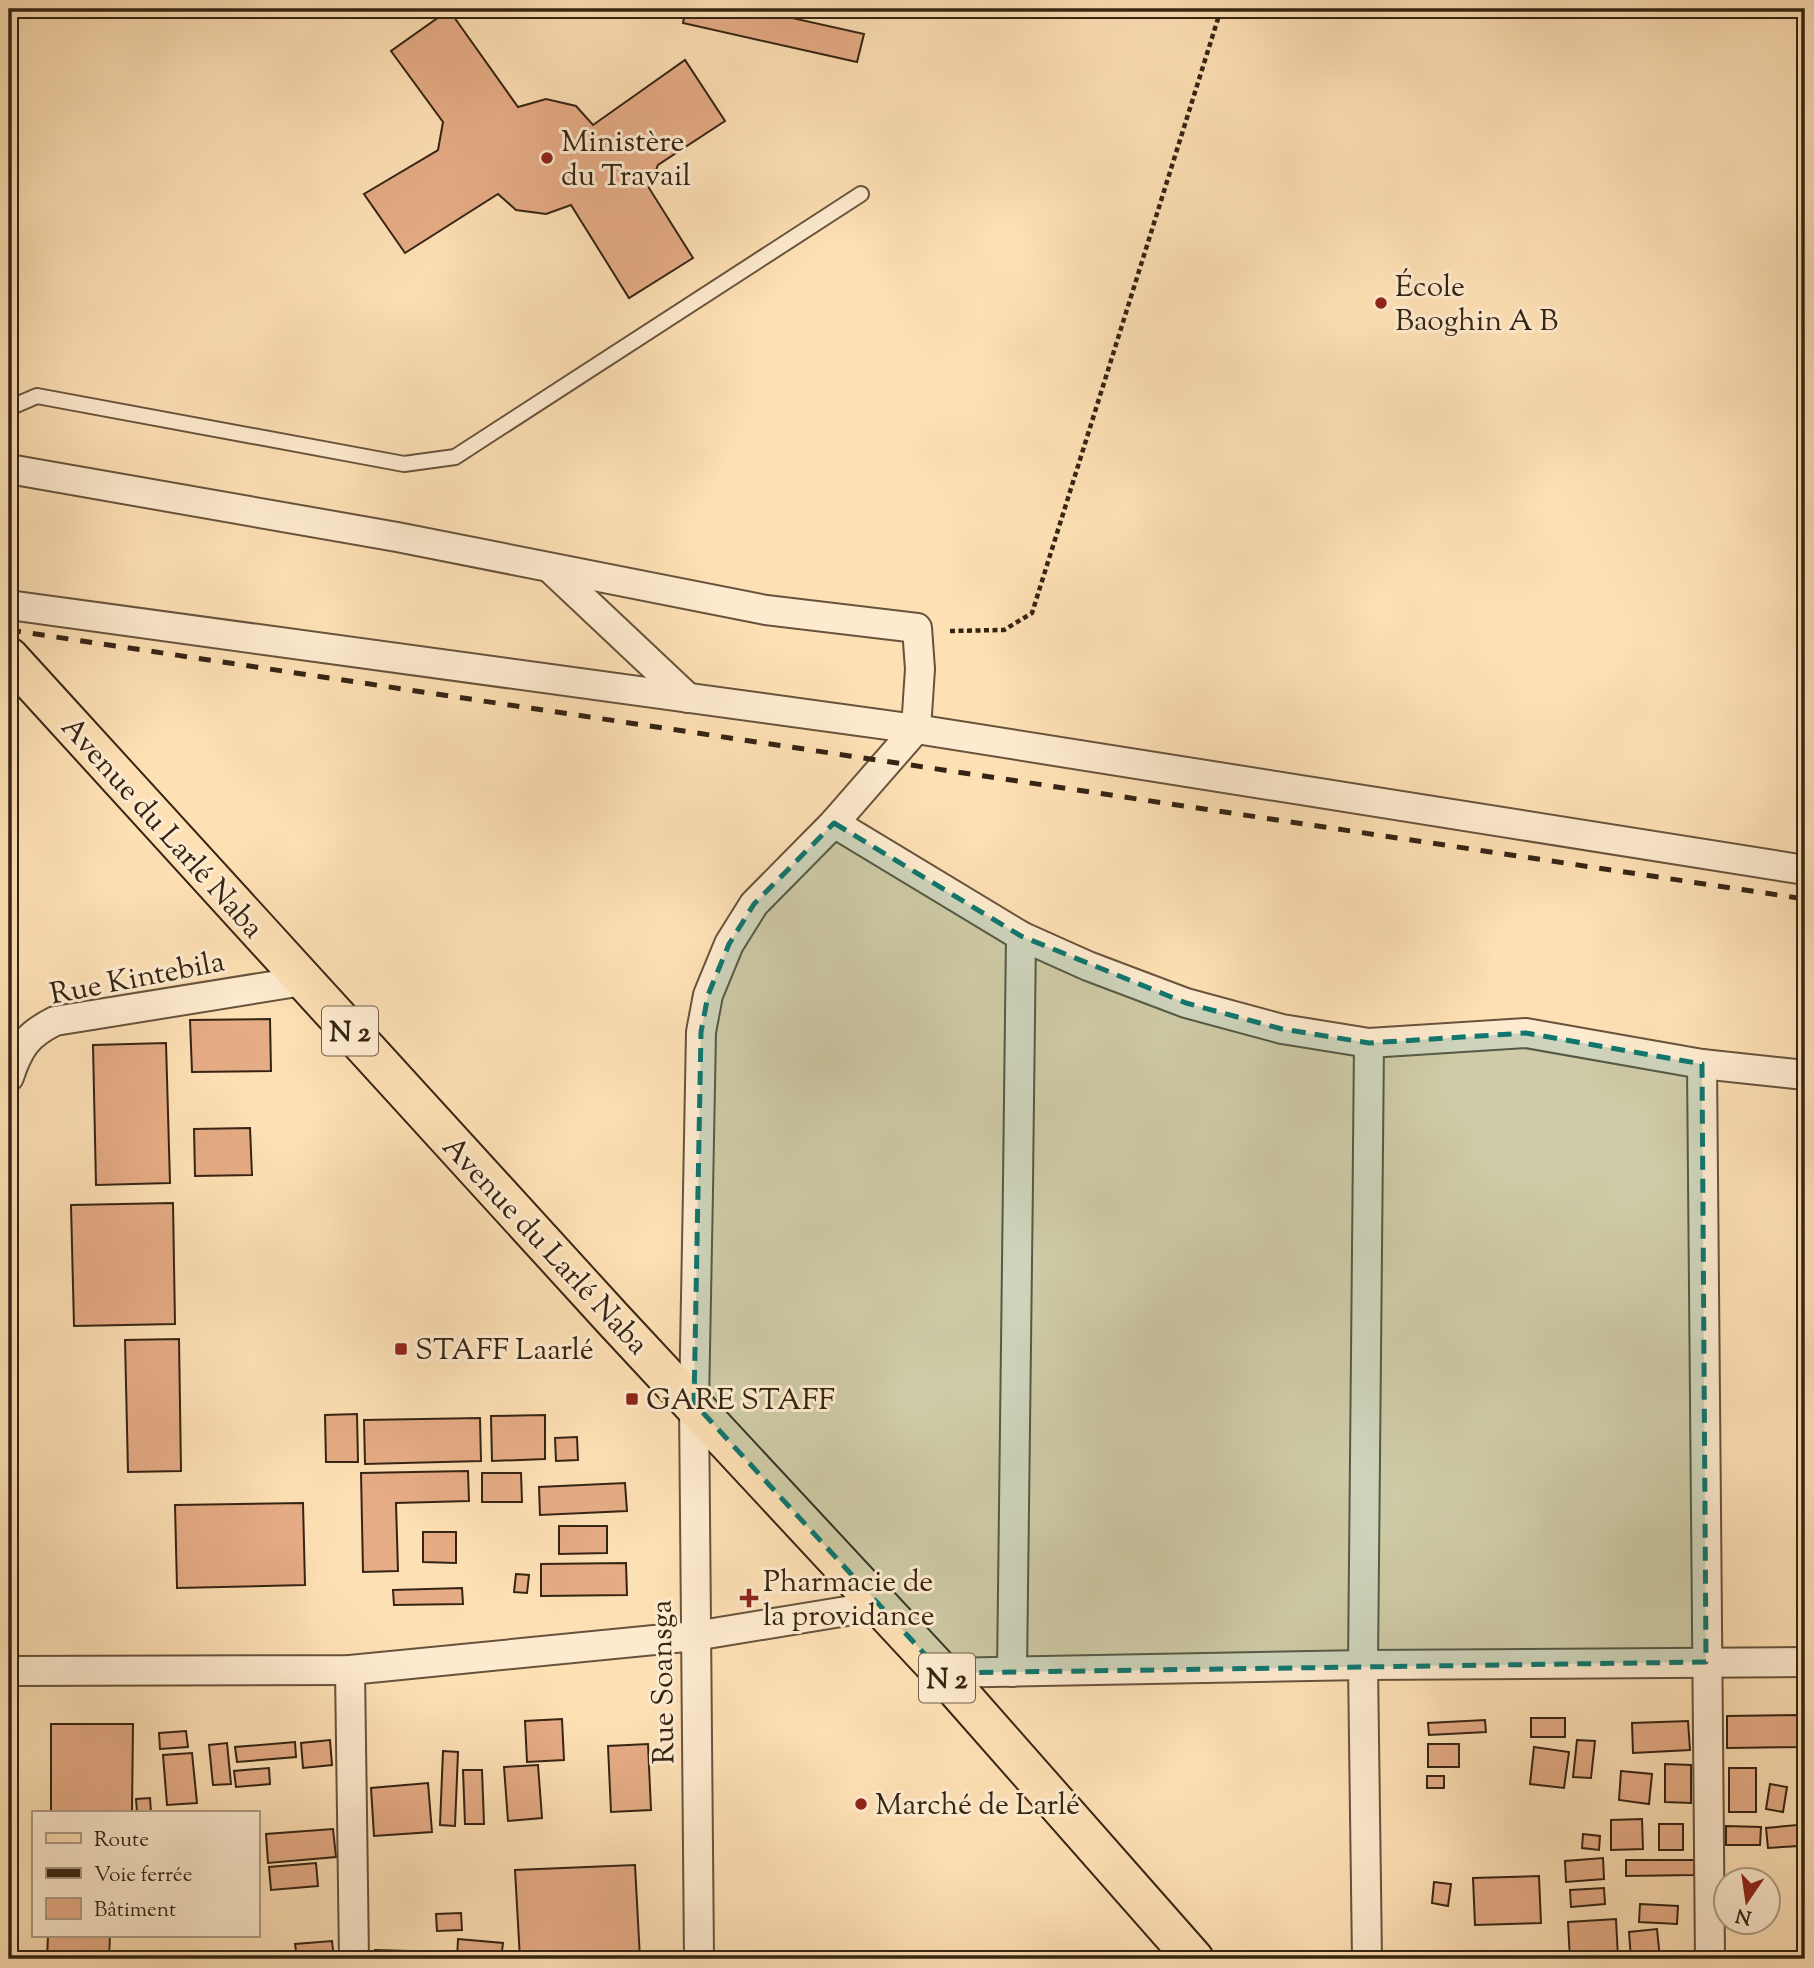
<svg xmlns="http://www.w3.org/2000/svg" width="1814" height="1968" viewBox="0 0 1814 1968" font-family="'Sorts Mill Goudy',serif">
<rect width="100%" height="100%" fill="#fee0b5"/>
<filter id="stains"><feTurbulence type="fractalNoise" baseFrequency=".00286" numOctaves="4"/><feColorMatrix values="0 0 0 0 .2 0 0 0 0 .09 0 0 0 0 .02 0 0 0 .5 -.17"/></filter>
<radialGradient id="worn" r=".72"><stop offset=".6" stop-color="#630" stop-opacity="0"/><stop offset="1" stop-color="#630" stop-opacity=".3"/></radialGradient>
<g fill="#e6ac86" stroke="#352413" stroke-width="2">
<polygon points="686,9 752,9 864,34 857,62 683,23"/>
<polygon points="449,10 518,107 546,99 576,106 593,125 685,60 725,121 658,165 649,188 693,258 629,298 571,205 546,214 516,210 498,194 405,253 364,194 438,150 443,122 391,51"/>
<polygon points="270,1019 271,1071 192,1072 190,1020"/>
<polygon points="166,1043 170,1183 96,1185 93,1045"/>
<polygon points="250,1128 252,1175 195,1176 194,1129"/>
<polygon points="173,1203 175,1324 74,1326 71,1205"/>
<polygon points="179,1339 181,1471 128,1472 125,1340"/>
<polygon points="357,1414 358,1462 326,1462 325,1415"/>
<polygon points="545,1415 545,1459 492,1461 491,1416"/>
<polygon points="480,1418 481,1461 365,1464 364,1420"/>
<polygon points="577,1437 578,1460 556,1461 555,1438"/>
<polygon points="468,1471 469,1501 396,1503 398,1571 363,1572 361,1473"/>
<polygon points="482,1473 521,1473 522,1502 482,1502"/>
<polygon points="625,1483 627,1511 540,1515 539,1487"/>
<polygon points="303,1503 305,1585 177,1588 175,1505"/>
<polygon points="559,1526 607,1526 607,1553 559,1554"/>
<polygon points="423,1532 456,1532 456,1563 423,1562"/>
<polygon points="626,1563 627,1595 541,1596 541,1564"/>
<polygon points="516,1574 529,1575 527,1593 514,1592"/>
<polygon points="462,1588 463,1604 394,1605 393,1590"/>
<polygon points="1805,1715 1805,1747 1727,1748 1727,1716"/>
<rect x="1531" y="1718" width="34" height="19"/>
<polygon points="562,1719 564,1760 527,1762 525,1721"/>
<polygon points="1485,1720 1486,1732 1429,1735 1428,1723"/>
<polygon points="1688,1721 1690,1750 1633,1753 1632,1723"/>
<polygon points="51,1724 133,1724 132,1812 51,1812"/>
<polygon points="186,1731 188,1747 160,1749 159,1733"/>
<polygon points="330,1740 332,1765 303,1768 301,1743"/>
<polygon points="1577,1740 1595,1741 1591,1778 1573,1777"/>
<polygon points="295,1742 296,1757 237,1762 235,1747"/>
<polygon points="227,1743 231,1784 213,1785 209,1745"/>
<polygon points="648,1744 651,1810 611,1812 608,1746"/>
<rect x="1428" y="1744" width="31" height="23"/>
<polygon points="1534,1747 1569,1752 1564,1788 1530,1784"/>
<polygon points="443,1751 458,1752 455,1826 440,1825"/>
<polygon points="192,1753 197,1803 167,1805 163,1755"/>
<polygon points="1665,1764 1691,1765 1691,1803 1665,1802"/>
<polygon points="538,1765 542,1818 508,1821 504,1767"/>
<polygon points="269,1768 270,1784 236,1787 234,1771"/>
<rect x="1729" y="1768" width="27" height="44"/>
<polygon points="463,1770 482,1770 484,1824 465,1824"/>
<polygon points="1621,1771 1652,1774 1649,1804 1619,1800"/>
<rect x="1427" y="1776" width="17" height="12"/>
<polygon points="1800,1776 1805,1776 1805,1803 1797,1802"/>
<polygon points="428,1783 432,1832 374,1836 371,1788"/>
<polygon points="1770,1784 1787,1787 1783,1812 1766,1809"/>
<polygon points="150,1798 151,1812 137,1812 136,1799"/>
<polygon points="1642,1819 1643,1849 1611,1850 1611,1820"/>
<rect x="1659" y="1824" width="24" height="26"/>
<polygon points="1797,1825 1799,1846 1768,1848 1766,1828"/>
<polygon points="1726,1826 1761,1827 1760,1845 1726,1845"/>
<polygon points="333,1829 336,1857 268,1863 266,1834"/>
<polygon points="1583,1834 1600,1836 1599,1850 1582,1848"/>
<polygon points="1603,1858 1604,1879 1566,1882 1565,1861"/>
<polygon points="1626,1860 1694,1860 1694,1875 1626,1876"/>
<polygon points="316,1863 318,1886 271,1890 269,1867"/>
<polygon points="635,1865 640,1959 520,1959 515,1870"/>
<polygon points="1539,1876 1541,1923 1475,1925 1473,1878"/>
<polygon points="1434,1882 1451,1884 1448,1906 1432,1903"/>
<polygon points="1604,1888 1605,1904 1571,1907 1570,1890"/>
<polygon points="1640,1904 1678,1906 1677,1924 1639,1922"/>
<polygon points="461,1913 462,1930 437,1931 436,1914"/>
<polygon points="1616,1919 1618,1958 1570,1959 1568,1922"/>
<polygon points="1657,1929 1660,1959 1631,1959 1629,1932"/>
<polygon points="48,1935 110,1935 109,1959 47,1959"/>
<polygon points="458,1939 503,1943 501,1959 457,1959"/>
<polygon points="332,1941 334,1959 297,1959 295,1944"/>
<polygon points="375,1950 444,1952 444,1959 375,1959"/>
</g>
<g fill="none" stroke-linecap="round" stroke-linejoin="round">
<defs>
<polyline id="lane" points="9,408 37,396 404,464 455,457 861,194"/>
<g id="street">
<polyline points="9,469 397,537 766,610 917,628 920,669 916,729 834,823 754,904 729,944 708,995 701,1032 694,1403 699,1959"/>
<polyline points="550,568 688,698"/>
<polyline points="9,605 916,729 1805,870"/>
<polyline points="834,823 1021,936 1088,966 1186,1003 1282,1029 1369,1043 1526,1033 1702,1064 1805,1075"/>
<polyline points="1702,1064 1710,1959"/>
<path d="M9,1077C19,1047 27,1035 55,1021L303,981"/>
<polyline points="350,1670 354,1959"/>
<polyline points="9,1671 350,1670 695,1636 877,1606"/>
<polyline points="1012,1672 1021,936"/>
<polyline points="942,1673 1363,1665 1805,1662"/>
<polyline points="1367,1959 1363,1665 1369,1043"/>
</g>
<polyline id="primary" points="9,657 612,1318 942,1673 1194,1959"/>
</defs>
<use href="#lane" stroke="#67533c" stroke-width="18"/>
<use href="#street" stroke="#67533c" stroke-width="32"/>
<use href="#primary" stroke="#352413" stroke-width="42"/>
<polyline stroke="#352413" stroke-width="4.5" stroke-dasharray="5 3.5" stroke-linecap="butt" points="950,631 1004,630 1032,613 1221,9"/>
<use href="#lane" stroke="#feebcf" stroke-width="14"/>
<use href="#street" stroke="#feebcf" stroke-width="28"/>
<use href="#primary" stroke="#fee0b5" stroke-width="38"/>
<polyline stroke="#352413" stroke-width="5" stroke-dasharray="12 12" stroke-linecap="butt" points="9,630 1805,899"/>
</g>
<path fill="#0f766e" fill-opacity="0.2" stroke="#0f766e" stroke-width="5" stroke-dasharray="14 9" stroke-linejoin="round" d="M834,823L1021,936L1186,1003L1282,1029L1369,1043L1526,1033L1702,1064L1706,1662L942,1673L694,1403L701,1032L708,995L729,944L754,904Z"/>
<g fill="#8f2418" stroke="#feebcf" stroke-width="2.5">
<circle cx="547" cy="158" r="7"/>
<circle cx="1381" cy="303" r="7"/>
<rect x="394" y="1342" width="14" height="14" rx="3.5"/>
<rect x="625" y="1392" width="14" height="14" rx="3.5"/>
<path d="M745.5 1587.5h7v7h7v7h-7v7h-7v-7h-7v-7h7z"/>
<circle cx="861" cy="1804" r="7"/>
</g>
<g text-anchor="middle" stroke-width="6" stroke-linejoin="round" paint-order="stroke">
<g fill="#feebcf" stroke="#71604b" stroke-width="2">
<rect x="322" y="1006.5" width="56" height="49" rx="5"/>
<rect x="919" y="1653.5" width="56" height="49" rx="5"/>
</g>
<g font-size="28" font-weight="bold" fill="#352413">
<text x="350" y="1041">N 2</text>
<text x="947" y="1688">N 2</text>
</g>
<g font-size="30" fill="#352413" stroke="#feebcf" text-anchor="start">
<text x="561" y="151">Ministère<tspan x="561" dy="34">du Travail</tspan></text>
<text x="1395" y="296">École<tspan x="1395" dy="34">Baoghin A B</tspan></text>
<text x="415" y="1359">STAFF Laarlé</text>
<text x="646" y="1409">GARE STAFF</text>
<text x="763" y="1591">Pharmacie de<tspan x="763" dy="34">la providance</tspan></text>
<text x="875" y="1814">Marché de Larlé</text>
</g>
<g font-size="30" fill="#352413" stroke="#feebcf">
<text transform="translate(163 827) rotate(48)" y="10">Avenue du Larlé Naba</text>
<text transform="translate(137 977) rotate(-11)" y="10">Rue Kintebila</text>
<text transform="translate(546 1245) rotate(47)" y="10">Avenue du Larlé Naba</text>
<text transform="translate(662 1682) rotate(-91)" y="10">Rue Soansga</text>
</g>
</g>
<rect width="1814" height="1968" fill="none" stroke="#fee0b5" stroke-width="35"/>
<rect x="10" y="10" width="1793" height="1947" fill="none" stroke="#352413" stroke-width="3.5"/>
<rect x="18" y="18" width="1779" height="1933" fill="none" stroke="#352413" stroke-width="2"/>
<rect x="32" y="1811" width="228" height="126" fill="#feebcf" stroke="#ae9b84" stroke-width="2"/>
<rect x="46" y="1833" width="35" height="10" fill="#fee0b5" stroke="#ae9b84" stroke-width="2"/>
<text x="94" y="1846" font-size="21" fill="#352413">Route</text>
<rect x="46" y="1868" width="35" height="10" fill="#352413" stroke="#ae9b84" stroke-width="2"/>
<text x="94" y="1881" font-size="21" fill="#352413">Voie ferrée</text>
<rect x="46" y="1898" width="35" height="21" fill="#e6ac86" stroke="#ae9b84" stroke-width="2"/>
<text x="94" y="1916" font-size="21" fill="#352413">Bâtiment</text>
<g transform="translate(1747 1901) rotate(193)"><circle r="33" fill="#feebcf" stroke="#ae9b84" stroke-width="2"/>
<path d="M0-5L12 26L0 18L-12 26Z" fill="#8f2418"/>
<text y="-10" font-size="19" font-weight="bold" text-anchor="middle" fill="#352413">N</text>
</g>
<rect width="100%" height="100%" filter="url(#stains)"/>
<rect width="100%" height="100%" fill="url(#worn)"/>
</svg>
